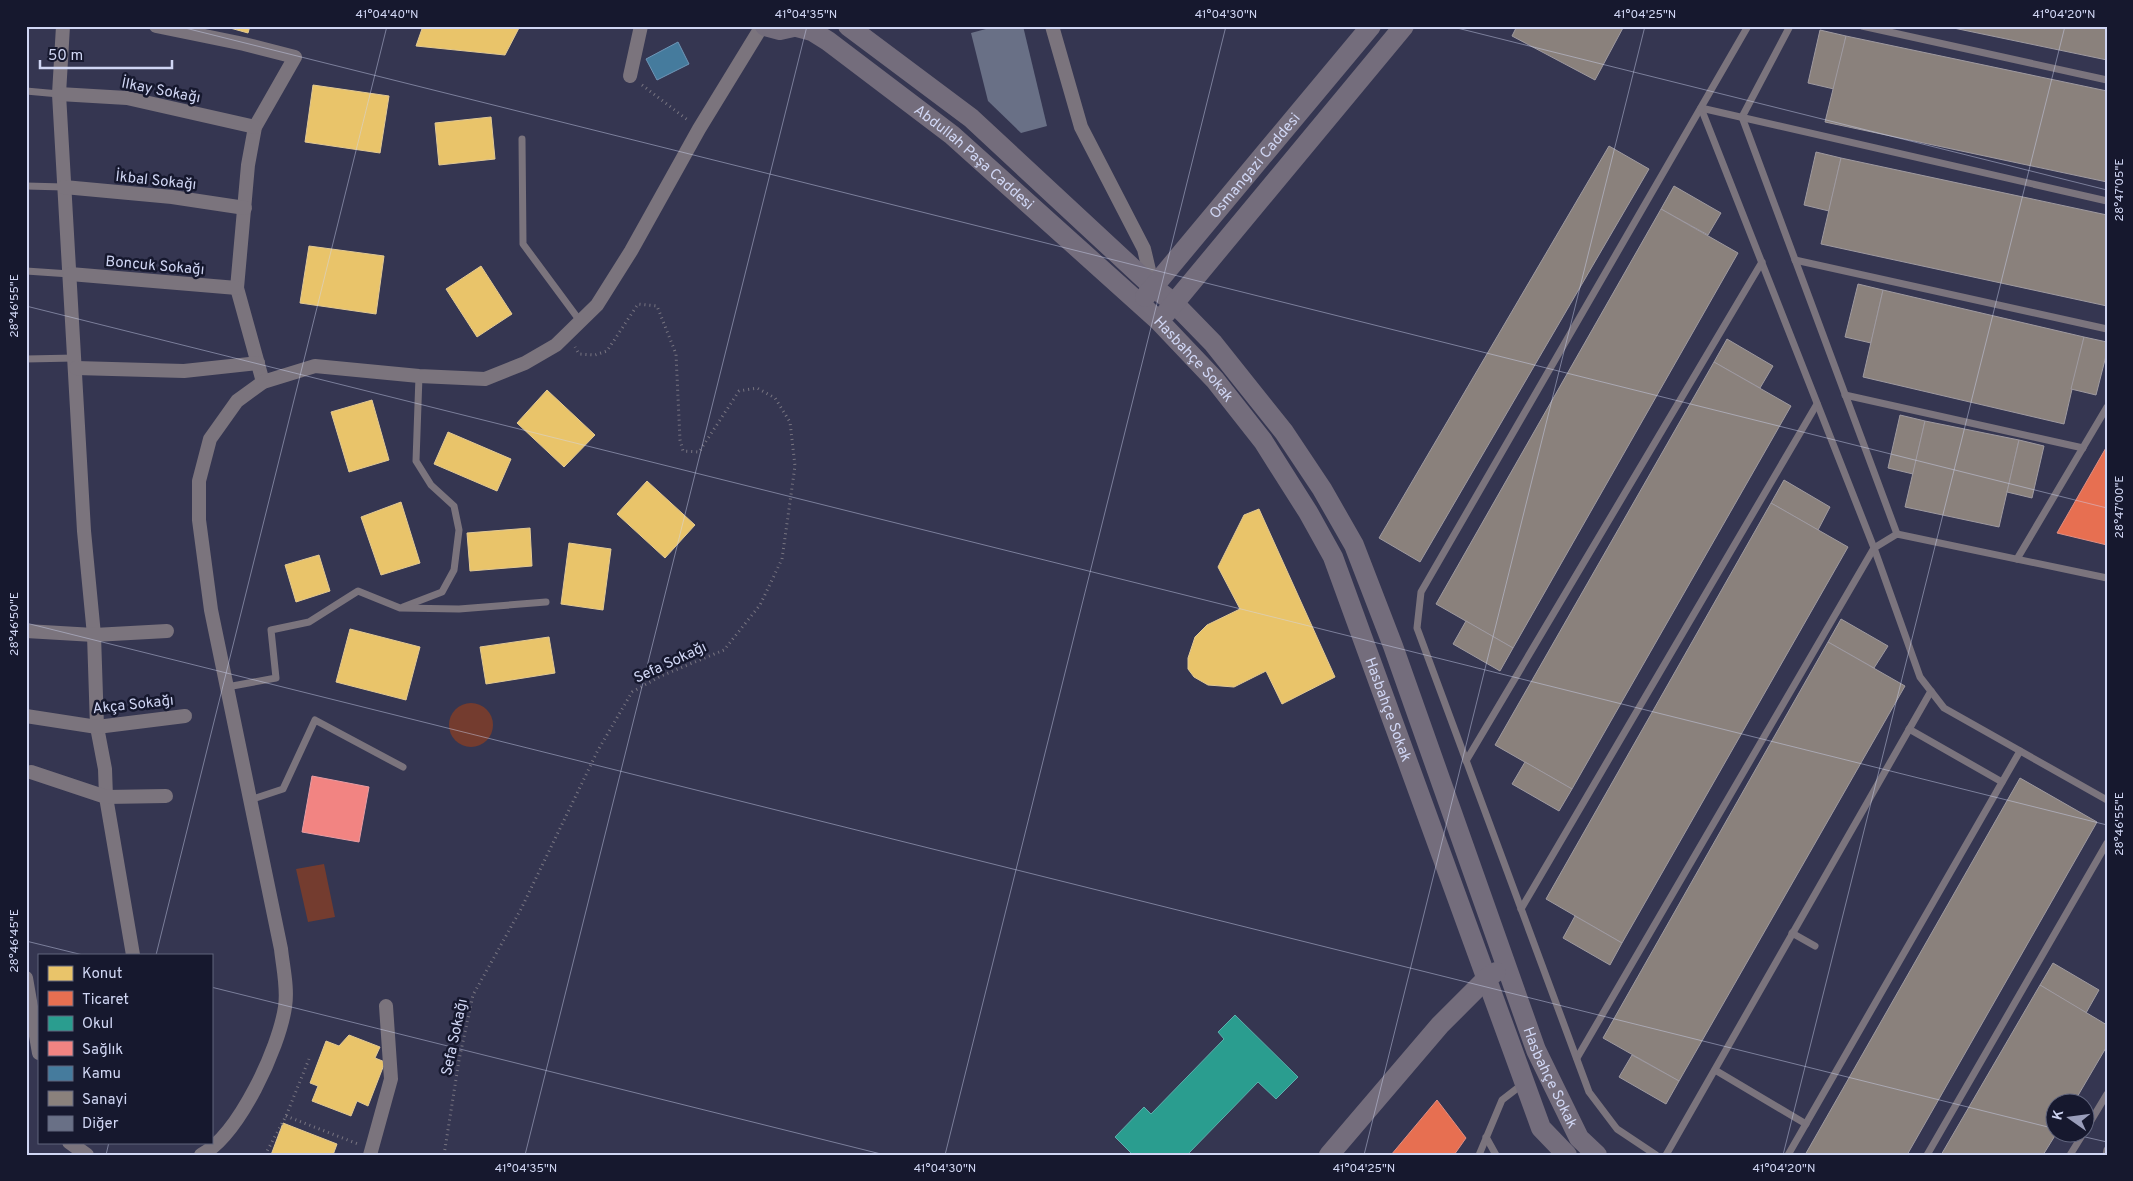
<svg xmlns="http://www.w3.org/2000/svg" width="2133" height="1181" viewBox="0 0 2133 1181" font-family="Overpass,sans-serif">
<rect width="100%" height="100%" fill="#353651"/>
<g fill="#743c2f">
<circle cx="471" cy="725" r="22"/>
<polygon points="324,864 335,917 308,922 296,869"/>
</g>
<g fill="#e9c46a" stroke="#e2c993">
<polygon points="223,26 250,26 248,33"/>
<polygon points="423,26 520,26 505,55 416,46"/>
<polygon points="313,85 389,96 380,153 305,142"/>
<polygon points="491,117 495,159 439,165 435,123"/>
<polygon points="309,246 384,256 376,314 300,303"/>
<polygon points="481,266 512,314 477,337 446,289"/>
<polygon points="547,390 595,435 564,467 517,423"/>
<polygon points="372,400 389,460 349,472 331,412"/>
<polygon points="448,432 511,459 497,491 434,464"/>
<polygon points="647,481 695,525 665,558 617,514"/>
<polygon points="401,502 420,563 381,575 361,517"/>
<polygon points="1259,509 1335,677 1282,704 1266,671 1234,687 1208,685 1194,677 1188,669 1188,658 1195,637 1207,625 1240,609 1218,567 1244,515"/>
<polygon points="530,528 532,566 470,571 467,533"/>
<polygon points="569,543 611,549 603,610 561,604"/>
<polygon points="319,555 330,591 296,602 285,565"/>
<polygon points="350,629 420,647 406,700 336,682"/>
<polygon points="549,637 555,673 486,684 480,647"/>
<polygon points="349,1035 380,1047 375,1058 385,1062 368,1106 357,1101 351,1116 312,1101 318,1086 310,1083 326,1041 339,1046"/>
<polygon points="283,1123 337,1144 333,1155 271,1155"/>
</g>
<g fill="#e76f51" stroke="#e08e82">
<polygon points="2107,446 2107,545 2057,533"/>
<polygon points="1437,1100 1466,1138 1454,1155 1391,1155"/>
</g>
<polygon fill="#2a9d8f" stroke="#5caead" points="1235,1015 1298,1077 1276,1099 1258,1082 1187,1155 1133,1155 1115,1137 1144,1107 1151,1114 1224,1039 1218,1032"/>
<polygon fill="#f28482" stroke="#e89da4" points="312,776 369,787 359,842 302,832"/>
<polygon fill="#457b9d" stroke="#6f96b7" points="678,42 689,64 657,80 646,59"/>
<g fill="#8a817c" stroke="#9f9aa0">
<polygon points="1517,26 1624,26 1595,80 1512,36"/>
<polygon points="1944,26 2107,26 2107,60"/>
<polygon points="1820,30 1846,36 1834,89 1808,83"/>
<polygon points="1846,36 2107,91 2107,182 1825,122"/>
<polygon points="1609,146 1649,169 1420,562 1379,538"/>
<polygon points="1816,152 1841,158 1829,211 1804,205"/>
<polygon points="1841,158 2107,215 2107,306 1821,244"/>
<polygon points="1674,186 1721,213 1708,235 1661,209"/>
<polygon points="1661,209 1738,253 1513,648 1436,604"/>
<polygon points="1858,284 1883,290 1871,343 1845,337"/>
<polygon points="1883,290 2084,337 2064,424 1863,377"/>
<polygon points="2084,337 2107,342 2107,352 2096,395 2071,389"/>
<polygon points="1727,339 1773,366 1760,388 1714,362"/>
<polygon points="1714,362 1791,406 1572,789 1495,745"/>
<polygon points="1900,415 1925,421 1913,474 1888,468"/>
<polygon points="1925,421 2019,440 1999,527 1905,507"/>
<polygon points="2019,440 2044,446 2032,498 2007,492"/>
<polygon points="1784,480 1830,507 1818,530 1771,503"/>
<polygon points="1771,503 1848,547 1622,943 1546,899"/>
<polygon points="1841,619 1888,646 1874,668 1828,642"/>
<polygon points="1466,621 1513,648 1500,671 1453,644"/>
<polygon points="1828,642 1905,686 1679,1081 1603,1038"/>
<polygon points="1525,762 1572,789 1559,811 1512,784"/>
<polygon points="2020,778 2097,822 1907,1155 1805,1155"/>
<polygon points="1575,916 1622,943 1610,965 1563,938"/>
<polygon points="2053,963 2099,990 2086,1013 2040,985"/>
<polygon points="2040,985 2107,1025 2107,1046 2073,1104 2056,1104 2056,1134 2043,1155 1941,1155"/>
<polygon points="1632,1055 1679,1081 1666,1104 1619,1077"/>
</g>
<polygon fill="#697086" points="997,26 1023,26 1047,126 1021,133 988,101 971,33"/>
<g fill="none" stroke-linecap="round" stroke-linejoin="round">
<g stroke="#787581" stroke-width="3" stroke-dasharray="1 4" stroke-linecap="butt">
<polyline points="642,85 689,121"/>
<polyline points="286,1116 358,1144"/>
<polyline points="265,1155 286,1116 309,1059"/>
<polyline points="444,1155 459,1060 473,995 521,909 597,752 632,692 661,676 724,650 760,605 782,559 795,466 790,422 775,398 757,388 739,391 699,452 683,451 680,440 676,354 657,306 638,304 607,351 595,355 579,354 575,347"/>
</g>
<g stroke="#7b747d" stroke-width="7">
<polyline points="1790,26 1742,117 1897,534"/>
<polyline points="1862,26 2107,80"/>
<polyline points="26,91 59,94"/>
<polyline points="1701,108 1874,548 1920,677 1944,708 2107,800"/>
<polyline points="1701,108 2107,201"/>
<polyline points="522,139 523,244 580,321"/>
<polyline points="26,186 64,187"/>
<polyline points="1795,260 2107,329"/>
<polyline points="26,271 70,274"/>
<polyline points="26,359 75,358"/>
<polyline points="1845,395 2083,448"/>
<polyline points="2017,559 2107,407"/>
<polyline points="403,607 442,592 454,570 459,530 454,506 431,485 416,461 419,376"/>
<polyline points="227,687 276,678 271,630 309,622 358,591 400,608 459,609 546,602"/>
<polyline points="1909,729 2002,782"/>
<polyline points="1466,761 1762,262"/>
<polyline points="250,800 283,789 315,720 403,767"/>
<polyline points="1521,909 1817,404"/>
<polyline points="1792,933 1815,946"/>
<polyline points="1577,1058 1874,548 1897,534 2107,578"/>
<polyline points="1715,1070 1806,1124"/>
<polyline points="2086,1129 2107,1094"/>
<polyline points="1486,1137 1496,1155"/>
<polyline points="1479,1155 1502,1100 1524,1083"/>
<polyline points="1656,1155 1617,1129 1589,1092 1417,628 1421,592 1748,26"/>
<polyline points="1666,1155 1931,691"/>
<polyline points="1788,1155 2020,751"/>
<polyline points="1927,1155 2107,843"/>
<polyline points="2070,1155 2083,1134"/>
<polyline points="2106,1155 2107,1150"/>
</g>
<g stroke="#7b747d" stroke-width="14">
<polyline points="63,26 59,94 84,531 94,635 97,727 105,769 106,797 133,955"/>
<polyline points="156,26 244,44 295,57 255,127 248,165 237,288 263,382"/>
<polyline points="1052,26 1081,127 1144,249 1153,287"/>
<polyline points="630,76 641,26"/>
<polyline points="59,94 127,98 255,127"/>
<polyline points="64,187 172,197 245,208"/>
<polyline points="70,274 237,288"/>
<polyline points="76,368 184,371 258,363"/>
<polyline points="26,631 94,635 167,631"/>
<polyline points="26,716 97,727 185,716"/>
<polyline points="31,772 106,797 166,796"/>
<polyline points="26,978 39,1053"/>
<polyline points="69,1142 87,1155"/>
<path d="M201,1155C239,1135 279,1048 285,1007C288,988 283,968 281,949L211,610L199,520V481L210,439L237,401L263,382L315,366L419,376L485,379L525,363L556,345L597,305L631,251L699,129L762,26"/>
<polyline points="370,1155 391,1079 386,1006"/>
</g>
<g stroke="#746d7c" stroke-width="20">
<polyline points="765,26 780,30 798,26"/>
<path id="s1" d="M848,26L971,118L1153,287L1174,303L1213,343L1284,432L1322,489L1354,545L1393,646L1536,1050L1579,1138L1597,1155"/>
<path id="s2" d="M797,27L812,31L828,41L952,135L1159,321L1215,380L1263,441L1308,512L1333,557L1541,1128L1567,1155"/>
<path id="s3" d="M1145,297L1371,26"/>
<polyline points="1166,313 1404,26"/>
<polyline points="1329,1155 1440,1025 1487,978 1496,972"/>
</g>
</g>
<path fill="none" stroke="#d0d6f4" stroke-width="1" stroke-opacity="0.45" d="M177,26L2107,508M1449,26L2107,190M26,306L2107,825M26,623L2056,1129M26,941L83,955M156,955L387,26M211,987L885,1155M2072,1134L2107,1142M106,1155L109,1142M525,1155L807,26M945,1155L1226,26M1364,1155L1645,26M1783,1155L2065,26"/>
<g text-anchor="middle" stroke-width="5" stroke-linejoin="round" paint-order="stroke">
<g font-size="15" fill="#d0d6f4" stroke="#16182e">
<text transform="translate(161 90) rotate(11)" y="5">İlkay Sokağı</text>
<text dy="5" stroke="none"><textPath href="#s2" startOffset="221">Abdullah Paşa Caddesi</textPath></text>
<text dy="5" stroke="none"><textPath href="#s3" startOffset="171">Osmangazi Caddesi</textPath></text>
<text transform="translate(156 180) rotate(6)" y="5">İkbal Sokağı</text>
<text transform="translate(155 265) rotate(5)" y="5">Boncuk Sokağı</text>
<text dy="5" stroke="none"><textPath href="#s2" startOffset="520">Hasbahçe Sokak</textPath></text>
<text transform="translate(670 662) rotate(-25)" y="5">Sefa Sokağı</text>
<text transform="translate(133 704) rotate(-6)" y="5">Akça Sokağı</text>
<text dy="5" stroke="none"><textPath href="#s2" startOffset="925">Hasbahçe Sokak</textPath></text>
<text transform="translate(454 1037) rotate(-78)" y="5">Sefa Sokağı</text>
<text dy="5" stroke="none"><textPath href="#s1" startOffset="1299">Hasbahçe Sokak</textPath></text>
</g>
</g>
<rect width="2133" height="1181" fill="none" stroke="#16182e" stroke-width="55"/>
<rect x="38" y="954" width="175" height="190" fill="#16182e" stroke="#60647d"/>
<rect x="48" y="966" width="25" height="15" fill="#e9c46a" stroke="#60647d"/>
<text x="82" y="978" font-size="15" fill="#d0d6f4">Konut</text>
<rect x="48" y="991" width="25" height="15" fill="#e76f51" stroke="#60647d"/>
<text x="82" y="1004" font-size="15" fill="#d0d6f4">Ticaret</text>
<rect x="48" y="1016" width="25" height="15" fill="#2a9d8f" stroke="#60647d"/>
<text x="82" y="1028" font-size="15" fill="#d0d6f4">Okul</text>
<rect x="48" y="1041" width="25" height="15" fill="#f28482" stroke="#60647d"/>
<text x="82" y="1054" font-size="15" fill="#d0d6f4">Sağlık</text>
<rect x="48" y="1066" width="25" height="15" fill="#457b9d" stroke="#60647d"/>
<text x="82" y="1078" font-size="15" fill="#d0d6f4">Kamu</text>
<rect x="48" y="1091" width="25" height="15" fill="#8a817c" stroke="#60647d"/>
<text x="82" y="1104" font-size="15" fill="#d0d6f4">Sanayi</text>
<rect x="48" y="1116" width="25" height="15" fill="#697086" stroke="#60647d"/>
<text x="82" y="1128" font-size="15" fill="#d0d6f4">Diğer</text>
<g transform="translate(2070 1118) rotate(284)"><circle r="24" fill="#16182e" stroke="#60647d"/>
<path d="M0-4L9 19L0 12L-9 19Z" fill="#9a9ebb"/>
<text y="-8" font-size="14" font-weight="bold" text-anchor="middle" fill="#d0d6f4">K</text>
</g>
<path d="M40 60v8h132v-8" fill="none" stroke="#d0d6f4" stroke-width="2.5"/>
<text x="48" y="60" font-size="15" fill="#d0d6f4" stroke="#16182e" stroke-width="4" paint-order="stroke">50 m</text>
<rect x="28" y="28" width="2078" height="1126" fill="none" stroke="#d0d6f4" stroke-width="2"/>
<g font-size="12" text-anchor="middle" fill="#d0d6f4">
<text x="387" y="18">41°04'40"N</text>
<text x="806" y="18">41°04'35"N</text>
<text x="1226" y="18">41°04'30"N</text>
<text x="1645" y="18">41°04'25"N</text>
<text x="2064" y="18">41°04'20"N</text>
<text transform="translate(2119 190) rotate(-90)" y="4">28°47'05"E</text>
<text transform="translate(14 306) rotate(-90)" y="4">28°46'55"E</text>
<text transform="translate(2119 507) rotate(-90)" y="4">28°47'00"E</text>
<text transform="translate(14 624) rotate(-90)" y="4">28°46'50"E</text>
<text transform="translate(2119 824) rotate(-90)" y="4">28°46'55"E</text>
<text transform="translate(14 941) rotate(-90)" y="4">28°46'45"E</text>
<text x="526" y="1172">41°04'35"N</text>
<text x="945" y="1172">41°04'30"N</text>
<text x="1364" y="1172">41°04'25"N</text>
<text x="1784" y="1172">41°04'20"N</text>
</g>
</svg>
